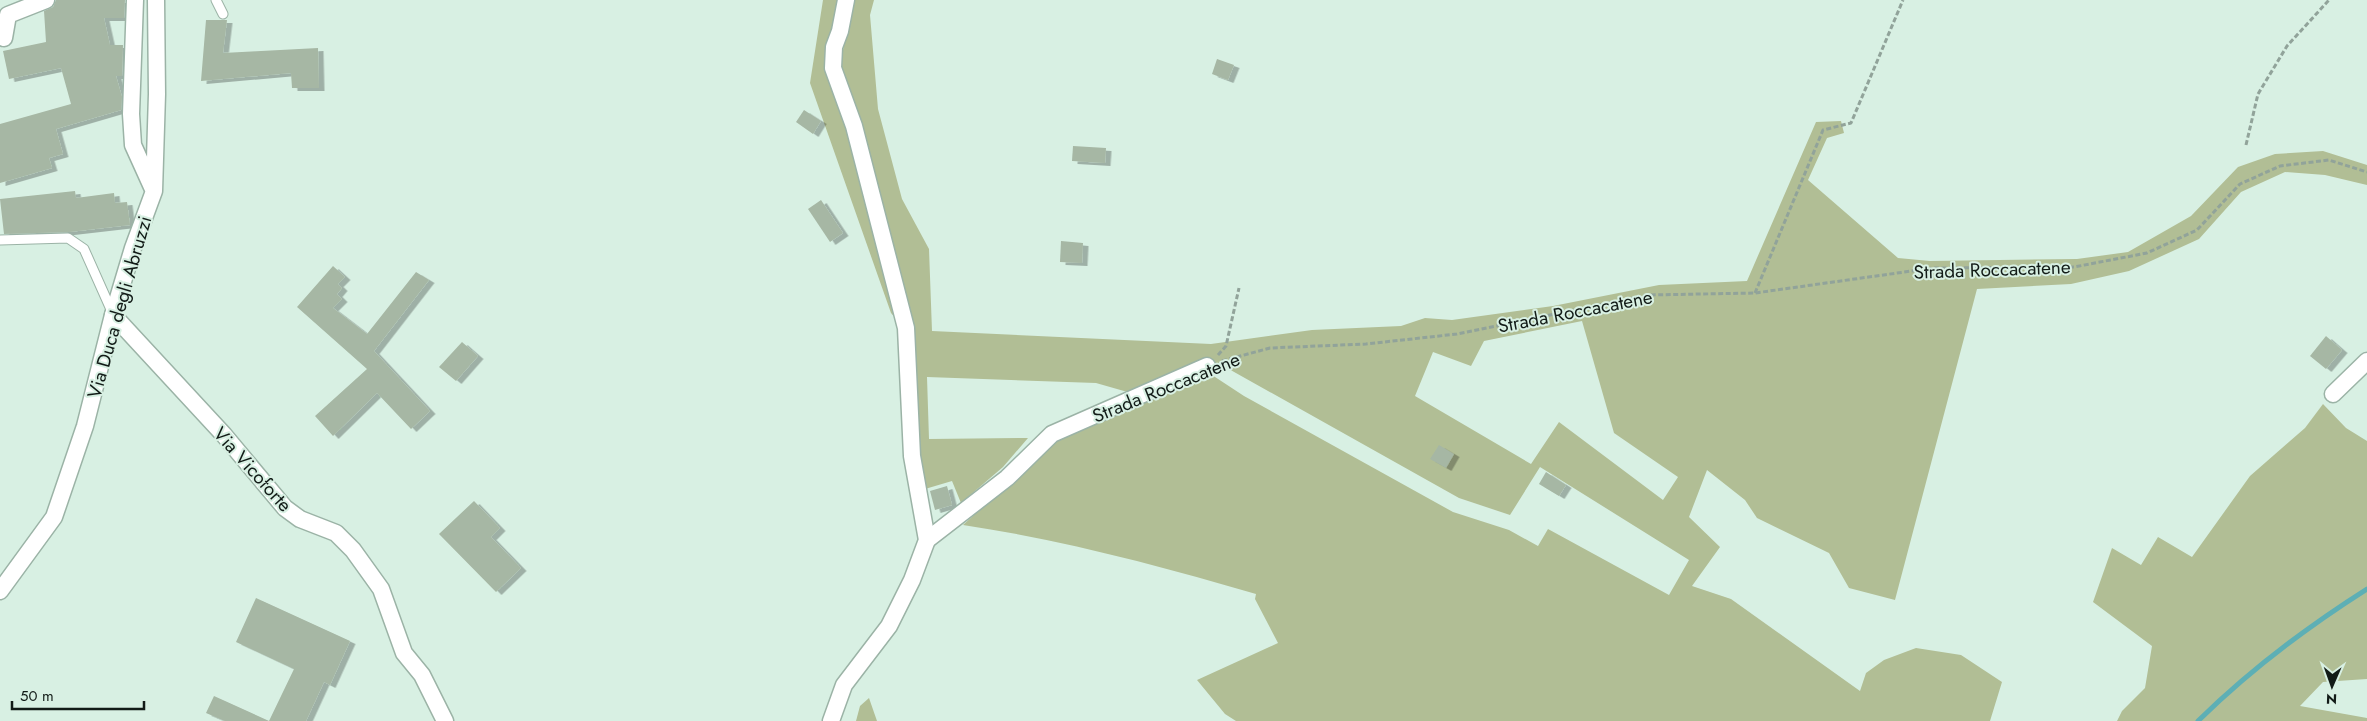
<svg xmlns="http://www.w3.org/2000/svg" width="2367" height="721" viewBox="0 0 2367 721" font-family="Jost,sans-serif">
<defs>
<filter id="shadow"><feDropShadow dx="5.5" dy="3" stdDeviation="0" flood-color="#0004"/></filter>
</defs>
<rect width="100%" height="100%" fill="#d8f0e3"/>
<g fill="#b1be95" fill-rule="evenodd">
<polygon points="823,0 841,0 830,44 848,129 899,322 891,313 810,83"/>
<path d="M854,0H874L870,15L878,109L902,199L929,249L932,331L1211,344L1312,330L1401,326L1425,318L1452,320L1553,306L1659,285L1747,281L1816,122L1841,121L1844,133L1827,138L1808,180L1898,258L1930,261L2077,259L2128,252L2191,216L2238,167L2275,154L2323,151L2367,165V185L2325,175L2285,172L2241,192L2199,239L2129,271L2071,284L1977,289L1895,600L1849,588L1829,553L1757,518L1745,500L1707,470L1689,517L1720,547L1692,586L1731,599L1860,691L1866,673L1884,660L1916,648L1961,655L2002,682L1990,721H1236L1225,714L1197,680L1278,643L1255,599L1256,594C1160,566 1063,540 963,525L1054,442L1145,397L1096,383L927,377L929,439L1028,438L1003,467L961,503L952,481L925,489L917,439L908,328L839,68ZM1582,321L1614,433L1678,477L1663,500L1559,422L1531,464L1415,396L1433,352L1471,366L1484,341ZM1227,368L1459,498L1510,515L1540,467L1689,560L1669,595L1548,529L1538,546L1509,530L1453,512L1244,396L1212,375Z"/>
<polygon points="2323,404 2346,428 2367,441 2367,679 2323,682 2300,706 2367,718 2367,721 2117,721 2122,711 2145,688 2152,646 2093,602 2112,548 2141,565 2158,537 2192,557 2250,476 2305,428"/>
<polygon points="869,698 877,721 856,721 860,706"/>
</g>
<g fill="none" stroke-linecap="round" stroke-linejoin="round">
<path stroke="#5dafb5" stroke-width="5" d="M2198,721C2249,671 2307,627 2367,589"/>
</g>
<g fill="#a6b7a4" filter="url(#shadow)">
<polygon points="56,0 125,0 124,18 104,18 110,45 123,45 122,76 116,76 122,97 121,110 56,129 63,154 49,158 52,168 0,183 0,124 71,104 61,68 9,79 3,51 46,42 44,11 53,7"/>
<polygon points="206,20 227,20 223,53 318,48 319,88 292,88 291,73 201,81"/>
<polygon points="1217,59 1234,65 1228,80 1212,74"/>
<polygon points="804,110 821,121 813,134 796,122"/>
<polygon points="1073,146 1106,148 1105,163 1072,161"/>
<polygon points="75,191 76,198 114,193 115,203 127,202 130,225 69,232 4,234 0,199"/>
<polygon points="821,200 843,233 830,242 808,209"/>
<polygon points="1061,241 1083,243 1082,263 1060,262"/>
<polygon points="333,266 345,277 338,284 342,288 337,294 342,299 333,308 367,334 416,272 429,280 374,351 430,411 411,429 377,393 333,436 315,416 367,369 297,307"/>
<polygon points="2326,336 2342,350 2326,369 2310,356"/>
<polygon points="462,342 478,356 456,381 439,367"/>
<polygon points="1439,445 1454,454 1446,468 1430,459"/>
<polygon points="1546,472 1566,485 1559,496 1539,484"/>
<polygon points="947,486 952,505 935,510 930,491"/>
<polygon points="474,501 500,528 491,537 521,568 496,592 439,534"/>
<polygon points="256,598 350,641 330,685 324,682 306,721 225,721 206,713 214,696 269,721 294,669 236,642"/>
</g>
<g fill="none" stroke-linecap="round" stroke-linejoin="round">
<defs>
<g id="lane">
<polyline points="216,0 223,14"/>
<polyline points="0,240 68,238 84,249 113,314"/>
</g>
<g id="street">
<polyline points="135,0 131,114 133,145 152,187"/>
<polyline points="4,38 8,15 46,0"/>
<polyline points="113,315 224,435 285,508 300,519 336,533 353,550 381,589 404,653 422,675 445,721"/>
<polyline points="2333,394 2367,361"/>
<polyline points="927,540 1007,478 1052,434 1207,366"/>
<polyline points="0,591 54,517 85,426 113,315 133,248 154,191 157,94 156,0"/>
<polyline points="831,721 844,685 889,626 912,580 927,540 912,456 906,328 854,126 833,68 834,47 840,31 846,0"/>
</g>
</defs>
<use href="#lane" stroke="#9bb3a6" stroke-width="11"/>
<use href="#street" stroke="#9bb3a6" stroke-width="19"/>
<g stroke="#91a39a" stroke-width="3" stroke-dasharray="5 2.5" stroke-linecap="butt">
<polyline points="2246,145 2258,94 2287,46 2329,0"/>
<polyline points="1755,293 1823,130 1851,123 1903,0"/>
<polyline points="1218,355 1226,346 1239,288"/>
<polyline points="1222,361 1270,348 1366,344 1457,334 1648,295 1755,293 1933,268 2074,267 2147,253 2197,230 2240,184 2280,166 2329,160 2367,172"/>
</g>
<use href="#lane" stroke="#fff" stroke-width="9"/>
<use href="#street" stroke="#fff" stroke-width="16"/>
</g>
<g text-anchor="middle" stroke-width="4" stroke-linejoin="round" paint-order="stroke">
<g font-size="19" fill="#121b17" stroke="#d8f0e3">
<text transform="translate(1992 269) rotate(-2)" y="7">Strada Roccacatene</text>
<text transform="translate(119 307) rotate(-74)" y="7">Via Duca degli Abruzzi</text>
<text transform="translate(1575 311) rotate(-11)" y="7">Strada Roccacatene</text>
<text transform="translate(1166 387) rotate(-22)" y="7">Strada Roccacatene</text>
<text transform="translate(253 469) rotate(48)" y="7">Via Vicoforte</text>
</g>
</g>
<g transform="translate(2332 686) rotate(182)" stroke="#d8f0e3" stroke-width="4" paint-order="stroke">
<path d="M0-4L9 19L0 12L-9 19Z" fill="#121b17"/>
<text y="-8" font-size="14" font-weight="bold" text-anchor="middle" fill="#121b17">N</text>
</g>
<path d="M12 701v8h132v-8" fill="none" stroke="#121b17" stroke-width="2.5"/>
<text x="20" y="701" font-size="15" fill="#121b17" stroke="#d8f0e3" stroke-width="4" paint-order="stroke">50 m</text>
</svg>
